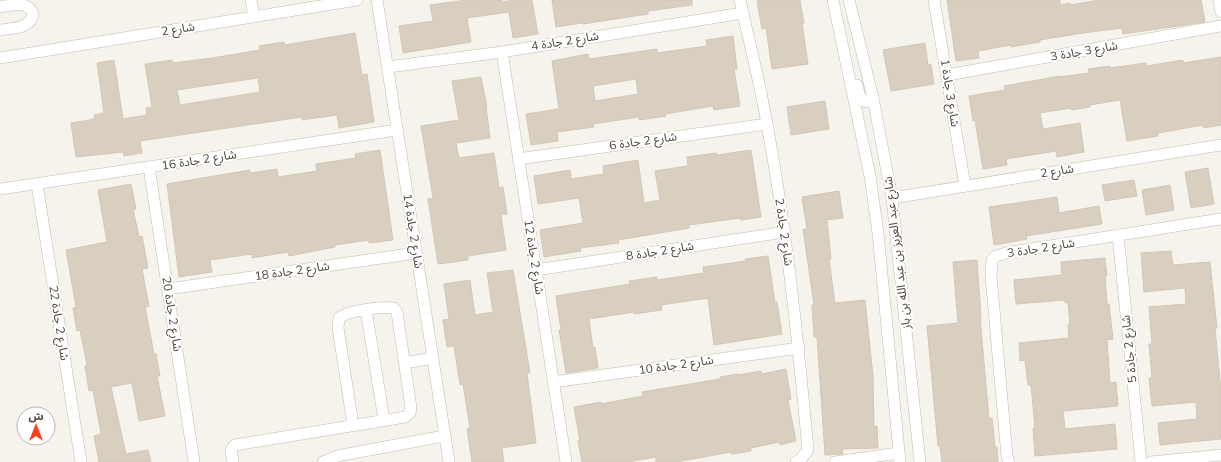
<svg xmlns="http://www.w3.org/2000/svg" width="1221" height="462" viewBox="0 0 1221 462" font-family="Mulish,'Noto Sans Arabic',sans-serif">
<rect width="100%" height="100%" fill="#f6f3ec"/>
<g fill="#d8cfc1" stroke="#d3c7b4" fill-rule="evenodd">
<polygon points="466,0 502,0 502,2 513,0 532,0 538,34 513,38 509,12 467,18 471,42 403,53 399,26 433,21 430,5"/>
<polygon points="552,0 692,0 692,5 648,11 648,14 583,24 582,23 556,27"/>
<polygon points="762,0 800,0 804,23 802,23 808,64 772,69 766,28 762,29 757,1"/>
<polygon points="947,0 1060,0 1060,5 1070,3 1070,5 1099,0 1201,0 1205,22 1123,34 1122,28 1083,33 1040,40 1040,42 1011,47 1011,45 978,51 979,58 956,61"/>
<path d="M355,33L362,75L367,74L374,122L339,128L337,115L302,120V117L140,141L142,153L124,156L123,152L76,157L71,123L95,119L94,115L104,113L97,63L114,60L123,119L147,115L146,108L152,107L145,64L172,60L173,63L212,58L260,50L259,46L284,42L285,45ZM258,78L260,92L180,105L177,90Z"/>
<path d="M733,36L737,69H734L740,106L714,110L713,106L665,114L666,116L639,120V117L593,124L594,127L557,132L558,141L531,145L526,114L559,109L552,61L588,54L589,59L657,49V53L707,46L706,40ZM636,79L638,94L595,101L593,86Z"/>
<polygon points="925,43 928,65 931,64 934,84 891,91 883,50"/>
<polygon points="1221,57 1221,125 1203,128 1203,125 1158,133 1158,136 1127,141 1120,100 1090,105 1090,107 1071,110 1071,108 1040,113 1043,129 1080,123 1084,152 1057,157 1056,151 1006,159 1007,165 983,169 975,120 973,121 969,96 1005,90 1004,86 1060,76 1060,77 1089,73 1088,69 1110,66 1110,68 1146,63 1147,66 1183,60 1183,63"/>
<polygon points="481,77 487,107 486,107 490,138 456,143 459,158 494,153 499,188 503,187 507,214 501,215 506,250 468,256 468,260 438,264 428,199 433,198 421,126 459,120 452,81"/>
<polygon points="825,101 829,129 791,135 787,107"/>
<polygon points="380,150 393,240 369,243 369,240 335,245 335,247 289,256 288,252 252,258 252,254 210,260 212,272 179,277 167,184 250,170 250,173 277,169 278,177 317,171 316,164 356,158 355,154"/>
<polygon points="751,150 761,217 741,220 740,218 689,225 689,228 618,240 619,243 580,248 581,251 544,257 540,230 583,223 579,198 538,204 534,176 570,170 571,179 604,174 603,166 638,160 644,203 660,200 655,171 688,166 687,157 716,153 717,155"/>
<polygon points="1208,168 1214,204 1191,208 1185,172"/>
<polygon points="1134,180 1137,196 1105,201 1102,185"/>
<polygon points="131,184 136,209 133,209 139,237 142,236 148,268 142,269 149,306 145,307 154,354 156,354 160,376 157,376 165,416 139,421 132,383 111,387 126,454 148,450 151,462 99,462 94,436 101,434 93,390 89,391 85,366 87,365 80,330 77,331 73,308 76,307 66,250 107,242 98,190"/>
<polygon points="1170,185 1174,210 1146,215 1142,190"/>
<polygon points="839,191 843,218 827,220 831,259 829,259 835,303 865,300 873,376 874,427 877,426 878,448 842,449 843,454 825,455 817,337 814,337 812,305 814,305 803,229 807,229 802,197"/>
<polygon points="1057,197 1059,213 1099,206 1102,224 1026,236 1027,239 994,245 989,207"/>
<polygon points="1171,251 1173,265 1210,262 1217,328 1215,328 1221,391 1221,439 1160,445 1158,423 1197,419 1196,402 1152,406 1149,378 1152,378 1149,344 1152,344 1149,307 1186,304 1185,288 1144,292 1141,253"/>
<polygon points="768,256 775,303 777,302 782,334 714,345 708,298 661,305 662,310 634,314 634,312 589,319 593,348 595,347 598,368 566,373 559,330 561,330 556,296 630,284 629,281 657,277 657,280 704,273 703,267 746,261 745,259"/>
<polygon points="1105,258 1107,276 1105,276 1107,304 1109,304 1113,339 1107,340 1110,383 1116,382 1118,406 1063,411 1065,429 1115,424 1117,449 1035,456 1033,428 1035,428 1031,385 1028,385 1025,360 1020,361 1019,343 1069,338 1068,325 1070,325 1068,302 1065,303 1065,300 1016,304 1014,280 1062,275 1061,262"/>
<polygon points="977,260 981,317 980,317 989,419 992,418 995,447 997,447 998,462 942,462 940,446 938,446 927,326 958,323 953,262"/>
<polygon points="513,270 530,373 527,373 536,443 502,448 504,462 472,462 467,429 470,428 463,384 460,385 454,346 447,347 443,320 449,319 444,284 470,280 475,315 493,312 487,273"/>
<polygon points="786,369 791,399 788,400 796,441 780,445 779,442 751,448 751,451 732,454 731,452 676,462 656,462 656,457 628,462 582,462 578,441 580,441 574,407 601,402 601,404 643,396 642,392 720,379 720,377 737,374 738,375 761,371 762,374"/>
</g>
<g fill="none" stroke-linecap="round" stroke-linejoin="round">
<defs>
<g id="minor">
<polyline points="251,0 254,17"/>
<polyline points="377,0 449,462"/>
<path d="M740,0C749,41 760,83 767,124C787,232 798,341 808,450L800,460L796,462"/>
<polyline points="833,0 870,176 878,233 900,462"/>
<polyline points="849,0 873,98 892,198 920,462"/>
<polyline points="934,0 965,186"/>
<polyline points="1219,0 1221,12"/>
<path d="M0,7C12,5 28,0 33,14C31,29 12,28 0,30"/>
<polyline points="502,52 566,462"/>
<polyline points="0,58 357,0"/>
<polyline points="388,67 502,52 743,13"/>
<polyline points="947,75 1221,26"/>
<path d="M857,85C858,91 859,99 866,102L873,98"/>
<polyline points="518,159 767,124"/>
<polyline points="149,167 194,462"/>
<polyline points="37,184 81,462"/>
<polyline points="0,189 397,130"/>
<polyline points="892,198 1221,145"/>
<polyline points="1118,235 1141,462"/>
<polyline points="536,270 785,232"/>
<polyline points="168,289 416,253"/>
<polyline points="366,310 384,420"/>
<polyline points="405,363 433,358"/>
<polyline points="553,382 799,348"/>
<path d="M233,462C232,455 229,449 235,445L405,417L410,413L411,408L397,312L393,308C382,306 347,311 339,318L338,328L353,425"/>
<polyline points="323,462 337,456 444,436"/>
<polyline points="835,462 899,453"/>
<polyline points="1009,462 1007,456 991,276 992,260 996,256 1006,253 1221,219"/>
<polyline points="1151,462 1221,455"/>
</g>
</defs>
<use href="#minor" stroke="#c2bbae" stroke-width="12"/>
<use href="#minor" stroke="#fff" stroke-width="11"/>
</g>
<g text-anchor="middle" stroke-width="4" stroke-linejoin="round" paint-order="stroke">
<g font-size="12" fill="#4b4439" stroke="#fff">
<text transform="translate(178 29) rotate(-9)" y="4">شارع 2</text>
<text transform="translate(565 41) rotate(-9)" y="4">شارع 2 جادة 4</text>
<text transform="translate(1084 51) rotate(-10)" y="4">شارع 3 جادة 3</text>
<text transform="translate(950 93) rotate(81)" y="4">شارع 3 جادة 1</text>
<text transform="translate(643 141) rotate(-8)" y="4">شارع 2 جادة 6</text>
<text transform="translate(199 160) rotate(-9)" y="4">شارع 2 جادة 16</text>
<text transform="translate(1057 171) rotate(-9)" y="4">شارع 2</text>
<text transform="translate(413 231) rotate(81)" y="4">شارع 2 جادة 14</text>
<text transform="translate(784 232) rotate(82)" y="4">شارع 2 جادة 2</text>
<text transform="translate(1041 248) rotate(-9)" y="4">شارع 2 جادة 3</text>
<text transform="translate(660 251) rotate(-9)" y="4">شارع 2 جادة 8</text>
<text transform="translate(897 253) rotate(-97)" y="4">شارع عبد العزيز بن عبد الله بن باز</text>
<text transform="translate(534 257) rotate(81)" y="4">شارع 2 جادة 12</text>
<text transform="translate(292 271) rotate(-8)" y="4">شارع 2 جادة 18</text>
<text transform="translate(172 314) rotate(81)" y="4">شارع 2 جادة 20</text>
<text transform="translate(59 323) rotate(81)" y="4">شارع 2 جادة 22</text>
<text transform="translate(1129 349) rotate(-96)" y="4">شارع 2 جادة 5</text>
<text transform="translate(676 365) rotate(-8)" y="4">شارع 2 جادة 10</text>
</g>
</g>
<g transform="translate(36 426)"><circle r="19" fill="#ffffff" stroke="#b7b4b0"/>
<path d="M0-3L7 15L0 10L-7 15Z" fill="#fc3f1d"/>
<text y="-6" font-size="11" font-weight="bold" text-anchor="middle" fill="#4b4439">ش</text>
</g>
</svg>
